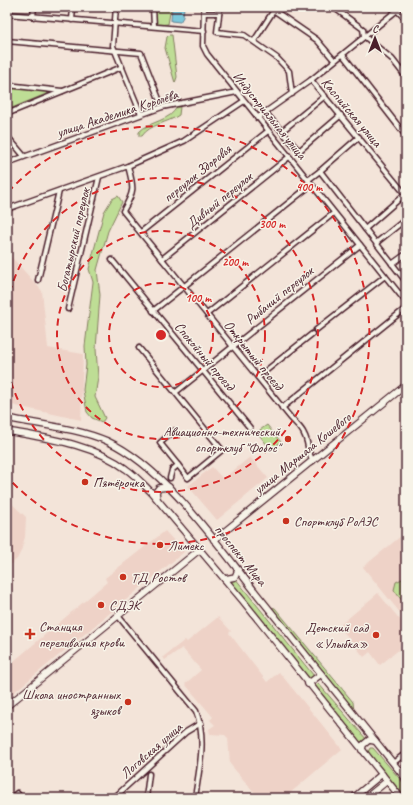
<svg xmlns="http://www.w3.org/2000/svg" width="413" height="805" viewBox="0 0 413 805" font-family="Caveat,sans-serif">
<rect width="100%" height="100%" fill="#f3e4d9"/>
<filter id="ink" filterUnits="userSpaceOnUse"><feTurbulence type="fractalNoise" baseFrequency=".025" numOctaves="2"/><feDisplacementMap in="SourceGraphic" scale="8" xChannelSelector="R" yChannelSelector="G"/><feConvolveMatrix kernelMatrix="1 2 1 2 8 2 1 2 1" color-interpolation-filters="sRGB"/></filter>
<g filter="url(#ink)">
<g fill="#eed2c7">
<polygon points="7,252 42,291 48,348 83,354 81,420 7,404"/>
<polygon points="250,457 268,478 217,520 188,486 212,467 223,479"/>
<polygon points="7,502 11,503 26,517 25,537 21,551 17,559 7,568"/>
<polygon points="165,531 184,552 7,698 7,667 107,582 105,578"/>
<polygon points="406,532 406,620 363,567"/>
<polygon points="378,593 406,627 406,644 380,665 370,652 364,657 339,626"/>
<polygon points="218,617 231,631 229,633 267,682 279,672 342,749 289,794 292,798 259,798 230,764 228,738 225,735 210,734 209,729 215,725 210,720 213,717 185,684 201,670 182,648 165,660 163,657 185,640 187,642"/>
</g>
<g fill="#bedd95" stroke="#847e60">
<polygon points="155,7 171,7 168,24 158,25 156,23"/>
<polygon points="169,35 172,35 177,77 175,83 165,48 167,37"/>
<polygon points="7,86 53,91 7,110"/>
<path d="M177,106L180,107L179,115C168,123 150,124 142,136H139V132C149,121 172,121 177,106Z"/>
<polygon points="118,196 122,202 108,231 97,270 100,295 96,349 98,377 95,397 105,418 102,422 92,418 87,412 83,390 86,365 85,346 93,282 89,269 104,212 112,199"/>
<polygon points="267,425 281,442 271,450 257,432"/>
<polygon points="235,578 314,676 313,678 309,680 229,582 233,581"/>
<polygon points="402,579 406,579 406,606 394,590 396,582"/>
<polygon points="267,606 275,608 353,702 354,711"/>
<polygon points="318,683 367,740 362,744 315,686"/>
<polygon points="370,748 373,748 406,786 406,798 368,752"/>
</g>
<polygon fill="#7bc8db" stroke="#678495" points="172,7 184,7 183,17 180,22 171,21"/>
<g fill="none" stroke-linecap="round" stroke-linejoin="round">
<defs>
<g id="street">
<polyline points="116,7 113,46 141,114"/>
<polyline points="153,7 154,26"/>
<polyline points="204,7 203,46 207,54 406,302"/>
<polyline points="220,7 217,32 244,35 277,58 289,71 292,94"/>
<polyline points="269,7 317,40 334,60"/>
<polyline points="333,7 363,29 364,36 392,59 406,77"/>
<polyline points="394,7 406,20"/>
<polyline points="204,13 219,13"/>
<polyline points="7,14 204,31"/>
<polyline points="33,17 34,7"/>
<polyline points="72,20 73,7"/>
<polyline points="7,41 141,53 159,99"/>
<polyline points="254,41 276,7"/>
<polyline points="343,55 406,136"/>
<polyline points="311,80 406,195"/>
<polyline points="7,85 62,91"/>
<polyline points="265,112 299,151 341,115"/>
<polyline points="9,113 122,67"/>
<polyline points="257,118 311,80 401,7"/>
<polyline points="282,131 325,96"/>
<polyline points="7,136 24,156"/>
<polyline points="7,163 162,107 237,92"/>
<path d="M128,166C134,188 135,191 123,211L290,417C294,422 302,428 304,434C309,443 307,452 313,461"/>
<polyline points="320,171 359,137"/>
<polyline points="308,180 320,171 404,279"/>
<polyline points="7,209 128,166 184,141 244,101"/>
<polyline points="365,229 405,194"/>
<polyline points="141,232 268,131"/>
<polyline points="376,243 406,219"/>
<polyline points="162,259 289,157"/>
<polyline points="112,260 250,428"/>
<polyline points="392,264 406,254"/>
<polyline points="38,280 59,191"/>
<polyline points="68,309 99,177"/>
<polyline points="153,311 311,185"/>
<polyline points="207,314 334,213"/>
<polyline points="316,330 385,276"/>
<polyline points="139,348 222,450 188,478 178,465"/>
<polyline points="258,377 312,334"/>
<polyline points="176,392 360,245"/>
<polyline points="282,408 406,308"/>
<polyline points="170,478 172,470 178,465 160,443 174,431"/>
<path d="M119,617L196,711C207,739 199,769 195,798"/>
<polyline points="393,763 406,753"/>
<polyline points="400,772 406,767"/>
<polyline points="117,795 186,732 201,723"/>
<polyline points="11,798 17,793 21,798"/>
<polyline points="146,798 149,774"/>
</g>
<g id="secondary">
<path d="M7,418C40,425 77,428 107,441C166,468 220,548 260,598C309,658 357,719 406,779"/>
<path d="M7,431C46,438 94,444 126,469C135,475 143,484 151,492L243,601L401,798"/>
<polyline points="157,498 156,492 159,488 169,487"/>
<polyline points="214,540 406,385"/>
<polyline points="225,579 235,577 238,570"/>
<polyline points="308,684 321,674"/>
<polyline points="7,706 199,550"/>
<polyline points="362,750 363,745 369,740 375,741"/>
<polyline points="353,798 382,774"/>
<polyline points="366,798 387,781"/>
</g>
</defs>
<use href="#street" stroke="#4a1f2b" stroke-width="7"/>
<use href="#secondary" stroke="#4a1f2b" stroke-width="8"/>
<use href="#street" stroke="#f7f3e8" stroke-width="4"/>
<use href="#secondary" stroke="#f7f3e8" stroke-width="5.5"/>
</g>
</g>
<g fill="none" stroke="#d62828" stroke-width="2" stroke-dasharray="7 5">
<circle cx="161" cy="335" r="52"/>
<circle cx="161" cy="335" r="104"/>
<path d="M7 304A157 157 0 1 1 7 366"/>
<path d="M8 192A209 209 0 1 1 8 478"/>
</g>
<g fill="#c8321e" stroke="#f7f3e8" stroke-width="1.5">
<circle cx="288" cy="439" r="4"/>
<circle cx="85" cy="482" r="4"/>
<circle cx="286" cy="521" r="4"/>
<circle cx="160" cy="545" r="4"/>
<circle cx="123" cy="577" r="4"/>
<circle cx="101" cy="605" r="4"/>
<path d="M28 628h4v4h4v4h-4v4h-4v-4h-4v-4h4z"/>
<circle cx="376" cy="635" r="4"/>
<circle cx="128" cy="702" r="4"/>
</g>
<g text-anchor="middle" stroke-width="3" stroke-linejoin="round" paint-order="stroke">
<g font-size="14" fill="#4a1f2b" stroke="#f7f3e8">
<text transform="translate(352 112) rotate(50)" y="5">Каспийская улица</text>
<text transform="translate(117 113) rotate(-18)" y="5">улица Академика Королёва</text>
<text transform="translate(270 115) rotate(51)" y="5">Индустриальная улица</text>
<text transform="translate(197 173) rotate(-39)" y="5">переулок Здоровья</text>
<text transform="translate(219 200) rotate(-39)" y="5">Дивный переулок</text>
<text transform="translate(73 240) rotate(-77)" y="5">Богатырский переулок</text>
<text transform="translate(279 295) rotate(-39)" y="5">Рыбачий переулок</text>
<text transform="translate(254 355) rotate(51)" y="5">Открытый проезд</text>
<text transform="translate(205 356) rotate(50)" y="5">Спокойный проезд</text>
<text transform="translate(302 453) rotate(-39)" y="5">улица Маршала Кошевого</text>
<text transform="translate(241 555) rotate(51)" y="5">проспект Мира</text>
<text transform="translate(151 750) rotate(-41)" y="5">Логовская улица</text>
</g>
<g font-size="14" fill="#4a1f2b" stroke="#f7f3e8" text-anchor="start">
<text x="280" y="436" text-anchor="end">Авиационно-технический<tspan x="280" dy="16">спортклуб "Фобос"</tspan></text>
<text x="93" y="487">Пятёрочка</text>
<text x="294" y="526">Спортклуб РоАЭС</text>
<text x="168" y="550">Лимекс</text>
<text x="131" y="582">ТД Ростов</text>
<text x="109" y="610">СДЭК</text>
<text x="39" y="631">Станция<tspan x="39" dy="16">переливания крови</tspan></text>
<text x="368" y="632" text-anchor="end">Детский сад<tspan x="368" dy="16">«Улыбка»</tspan></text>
<text x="120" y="699" text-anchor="end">Школа иностранных<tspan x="120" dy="16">языков</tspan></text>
</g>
</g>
<circle cx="161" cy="335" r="6" fill="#d62828" stroke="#f7f3e8" stroke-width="2"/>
<g font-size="12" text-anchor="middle" font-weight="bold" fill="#d62828" stroke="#f7f3e8" stroke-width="3" stroke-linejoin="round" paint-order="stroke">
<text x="309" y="191">400 m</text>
<text x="272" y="228">300 m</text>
<text x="235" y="266">200 m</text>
<text x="198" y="302">100 m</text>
</g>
<rect width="413" height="805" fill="none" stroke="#f7f3e8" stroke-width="24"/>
<rect x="12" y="12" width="389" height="781" fill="none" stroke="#4a1f2b" stroke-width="1.5" filter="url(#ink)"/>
<g transform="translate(375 38)" stroke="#f7f3e8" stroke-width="3" paint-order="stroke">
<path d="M0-3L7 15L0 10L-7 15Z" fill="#4a1f2b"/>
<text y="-6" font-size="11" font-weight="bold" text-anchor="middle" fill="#4a1f2b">С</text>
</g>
</svg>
